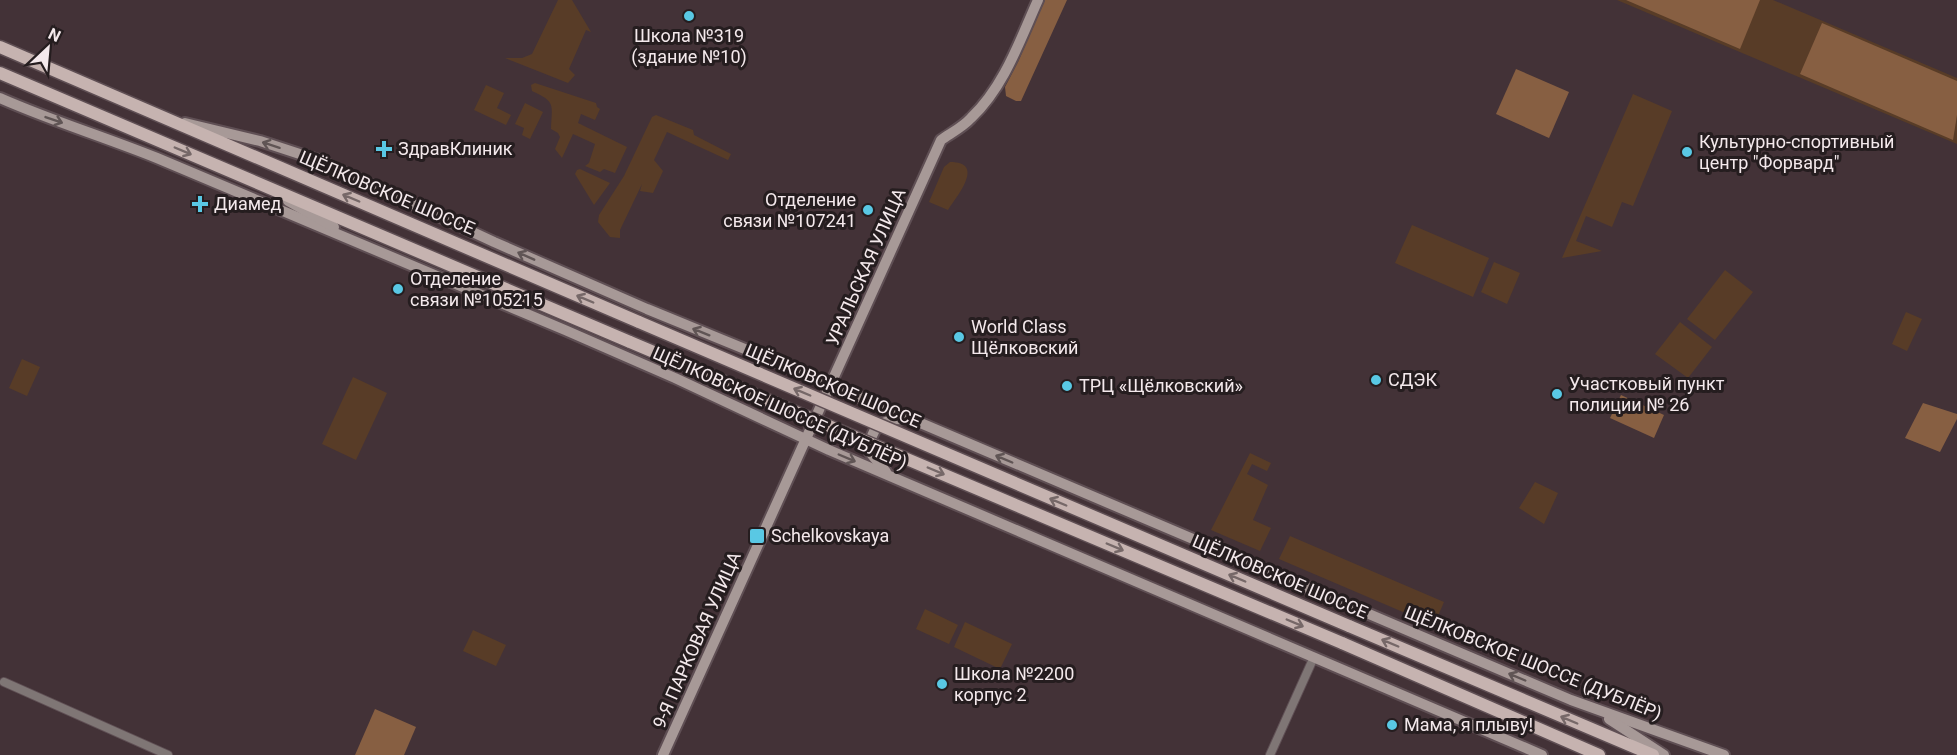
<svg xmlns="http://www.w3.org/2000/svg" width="1957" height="755" viewBox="0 0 1957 755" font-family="Roboto,sans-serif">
<rect width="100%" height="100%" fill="#433237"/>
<g fill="#583c27">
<polygon points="558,0 572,0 591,32 586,30 569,69 575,75 568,83 505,58 522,58 532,54"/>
<polygon points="1617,0 1773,0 1957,78 1957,144"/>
<path d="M535,83L596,103L597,107L600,109L595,120L581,114L578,123L627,147L615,173L604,169L600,172L585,166L589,163L595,144L573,134L562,158L555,149L560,137L558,133L551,129C552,104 556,102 532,91L531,85Z"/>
<polygon points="486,85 504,93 497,108 511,115 506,125 474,110"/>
<polygon points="1633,94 1672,111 1633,206 1622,202 1612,227 1586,216 1576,241 1602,251 1562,258"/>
<polygon points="525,103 543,112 530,139 522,135 524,128 515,124"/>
<polygon points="656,115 693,130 694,135 731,154 728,160 667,132 654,160 663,171 653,193 640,191 642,184 620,230 620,238 610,237 598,222 599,215 624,176 652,117"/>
<path d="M950,162C986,162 957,196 948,210L929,202L944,167Z"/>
<polygon points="580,169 610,183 594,205 575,174 577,170"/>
<polygon points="1412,225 1489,258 1473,297 1395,263"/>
<polygon points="1494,262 1520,273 1507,304 1481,292"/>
<polygon points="1725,270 1753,292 1715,340 1687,319"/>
<polygon points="1906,312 1922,319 1907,351 1892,344"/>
<polygon points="1680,322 1712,347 1688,378 1655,354"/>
<polygon points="22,359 40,367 27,396 9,388"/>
<polygon points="353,377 387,393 356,460 322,444"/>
<polygon points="1250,453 1271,463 1267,471 1252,464 1247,474 1268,485 1253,520 1271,528 1260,551 1211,530"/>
<polygon points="1535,482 1558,493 1544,524 1519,508"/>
<polygon points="1290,536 1444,602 1435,623 1431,624 1279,559"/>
<polygon points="925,609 958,625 949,644 916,629"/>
<polygon points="965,622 1012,644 1000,669 954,647"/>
<polygon points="473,630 506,645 496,666 463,651"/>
</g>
<g fill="#875f42">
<polygon points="1045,0 1067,0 1021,101 1016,101 1006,96 1005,87 1018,62"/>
<polygon points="1626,0 1760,0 1740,49"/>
<polygon points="1822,23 1957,81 1957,115 1953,140 1800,74"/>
<polygon points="1516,69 1569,92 1549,138 1496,114"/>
<polygon points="1621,395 1664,415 1654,438 1610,418"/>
<polygon points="1923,403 1957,414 1957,419 1940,452 1905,438"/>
<polygon points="375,709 416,727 404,755 355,755"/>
</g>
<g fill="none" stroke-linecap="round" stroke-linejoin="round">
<defs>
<g id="street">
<polyline points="4,682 168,755"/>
<polyline points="1270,755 1314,657"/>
</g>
<g id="secondary">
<path d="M0,98C52,121 105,137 157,158L565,330L675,378L829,450L1542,755"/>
<polyline points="185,123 260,141 318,160 494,242 647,309 796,370 1571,700 1724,755"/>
<polyline points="288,201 334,227"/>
<path d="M886,472L869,451C871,426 881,419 906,419"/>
<polyline points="1609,719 1664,755"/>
<path d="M663,755L941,140C951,133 963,127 971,118C1004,87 1020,40 1038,0"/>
</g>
<g id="primary">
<polyline points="0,47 639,322"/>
<polyline points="0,73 630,342"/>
<polyline points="1349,626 1653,755"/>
<polyline points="1342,643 1599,755"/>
</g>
</defs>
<use href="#street" stroke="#5f4f54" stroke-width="10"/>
<use href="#secondary" stroke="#5f4f54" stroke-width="14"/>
<use href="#primary" stroke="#5f4f54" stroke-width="15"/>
<use href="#street" stroke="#7f7675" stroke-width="8"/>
<use href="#secondary" stroke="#a79997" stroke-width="10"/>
<use href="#primary" stroke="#c6b3b0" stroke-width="12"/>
<defs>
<g id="primary-bridge">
<polyline points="639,322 1349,626"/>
<polyline points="630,342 1342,643"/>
</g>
</defs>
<use href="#primary-bridge" stroke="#5f4f54" stroke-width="15" stroke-linecap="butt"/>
<use href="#primary-bridge" stroke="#c6b3b0" stroke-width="12"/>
</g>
<defs><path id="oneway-shaft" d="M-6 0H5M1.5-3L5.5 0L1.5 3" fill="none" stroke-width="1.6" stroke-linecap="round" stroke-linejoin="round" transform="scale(1.5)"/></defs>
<g stroke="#605555">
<use href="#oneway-shaft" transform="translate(54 120) rotate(19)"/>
<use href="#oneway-shaft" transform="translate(271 145) rotate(-162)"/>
<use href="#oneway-shaft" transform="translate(526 256) rotate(-156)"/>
<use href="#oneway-shaft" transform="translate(701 332) rotate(-158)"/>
<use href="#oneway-shaft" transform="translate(847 458) rotate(23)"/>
<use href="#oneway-shaft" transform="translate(1004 459) rotate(-157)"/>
<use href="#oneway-shaft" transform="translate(1517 677) rotate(-157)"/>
</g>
<g stroke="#766868">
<use href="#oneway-shaft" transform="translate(183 151) rotate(23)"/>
<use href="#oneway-shaft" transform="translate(351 198) rotate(-157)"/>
<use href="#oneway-shaft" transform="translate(585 299) rotate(-157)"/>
<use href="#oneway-shaft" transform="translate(802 392) rotate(-157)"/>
<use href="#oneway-shaft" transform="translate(936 471) rotate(23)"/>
<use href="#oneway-shaft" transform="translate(1058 502) rotate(-157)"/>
<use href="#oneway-shaft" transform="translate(1115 547) rotate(23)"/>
<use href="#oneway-shaft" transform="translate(1237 578) rotate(-157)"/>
<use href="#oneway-shaft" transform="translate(1295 623) rotate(23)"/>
<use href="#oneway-shaft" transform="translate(1390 643) rotate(-157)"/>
<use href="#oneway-shaft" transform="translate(1569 720) rotate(-157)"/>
</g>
<g fill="#59c8e4" stroke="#251d1f" stroke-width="2">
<circle cx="689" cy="16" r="6"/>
<path d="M381 140h6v6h6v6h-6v6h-6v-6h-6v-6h6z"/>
<circle cx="1687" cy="152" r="6"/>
<path d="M197 195h6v6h6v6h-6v6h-6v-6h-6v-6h6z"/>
<circle cx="868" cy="210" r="6"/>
<circle cx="398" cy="289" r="6"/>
<circle cx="959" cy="337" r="6"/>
<circle cx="1376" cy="380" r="6"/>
<circle cx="1067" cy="386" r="6"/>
<circle cx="1557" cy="394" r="6"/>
<rect x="749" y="528" width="16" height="16" rx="3"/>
<circle cx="942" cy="684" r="6"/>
<circle cx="1392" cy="725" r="6"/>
</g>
<g text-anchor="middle" stroke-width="6" stroke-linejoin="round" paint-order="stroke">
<g font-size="18" fill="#f4e9ec" stroke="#251d1f" text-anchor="start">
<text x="689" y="42" text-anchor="middle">Школа №319<tspan x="689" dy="21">(здание №10)</tspan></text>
<text x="1699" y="148">Культурно-спортивный<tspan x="1699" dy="21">центр "Форвард"</tspan></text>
<text x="398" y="155">ЗдравКлиник</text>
<text x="856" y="206" text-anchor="end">Отделение<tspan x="856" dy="21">связи №107241</tspan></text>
<text x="214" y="210">Диамед</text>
<text x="410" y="285">Отделение<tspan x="410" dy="21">связи №105215</tspan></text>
<text x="971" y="333">World Class<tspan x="971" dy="21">Щёлковский</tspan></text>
<text x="1388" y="386">СДЭК</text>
<text x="1569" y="390">Участковый пункт<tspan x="1569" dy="21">полиции № 26</tspan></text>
<text x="1079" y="392">ТРЦ «Щёлковский»</text>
<text x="771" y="542">Schelkovskaya</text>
<text x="954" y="680">Школа №2200<tspan x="954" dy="21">корпус 2</tspan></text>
<text x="1404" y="731">Мама, я плыву!</text>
</g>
<g font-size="18" fill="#f4e9ec" stroke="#251d1f">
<text transform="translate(387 193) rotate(23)" y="6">ЩЁЛКОВСКОЕ ШОССЕ</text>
<text transform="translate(866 267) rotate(-66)" y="6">УРАЛЬСКАЯ УЛИЦА</text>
<text transform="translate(833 386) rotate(23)" y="6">ЩЁЛКОВСКОЕ ШОССЕ</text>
<text transform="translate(780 408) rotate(24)" y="6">ЩЁЛКОВСКОЕ ШОССЕ (ДУБЛЁР)</text>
<text transform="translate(1280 577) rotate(23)" y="6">ЩЁЛКОВСКОЕ ШОССЕ</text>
<text transform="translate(697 640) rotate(-66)" y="6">9-Я ПАРКОВАЯ УЛИЦА</text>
<text transform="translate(1533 663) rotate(22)" y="6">ЩЁЛКОВСКОЕ ШОССЕ (ДУБЛЁР)</text>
</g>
</g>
<g transform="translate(48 48) rotate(26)" stroke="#251d1f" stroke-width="4.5" paint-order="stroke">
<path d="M0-4.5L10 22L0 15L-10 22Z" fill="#f4e9ec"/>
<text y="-9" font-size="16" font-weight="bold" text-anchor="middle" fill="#f4e9ec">N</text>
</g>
</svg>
